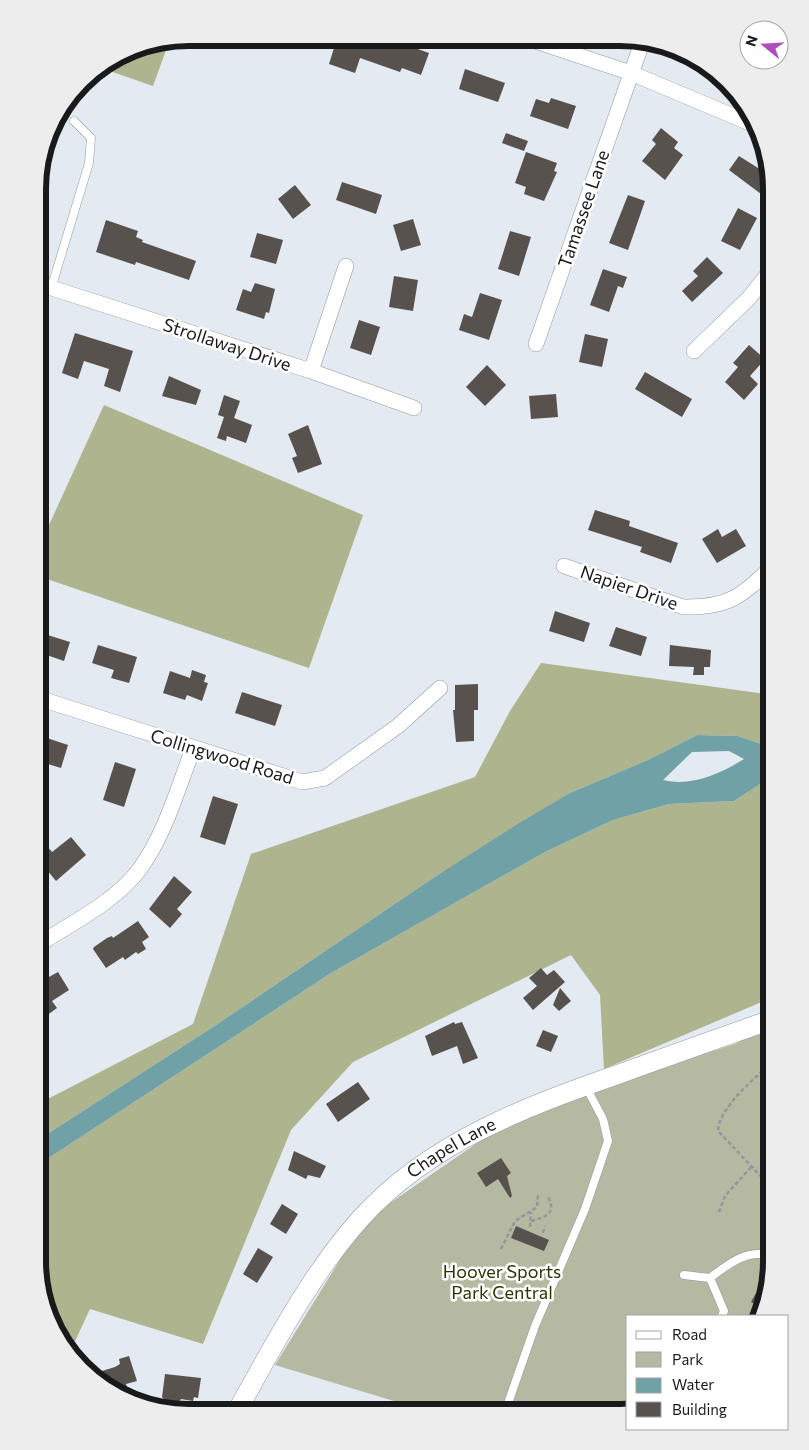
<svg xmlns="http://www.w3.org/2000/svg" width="809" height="1450" viewBox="0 0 809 1450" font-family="Commissioner,sans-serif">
<rect width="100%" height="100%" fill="#e4eaf1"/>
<polygon fill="#b5b9a2" points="771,1024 771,1271 761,1316 628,1316 628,1411 430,1412 275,1365 364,1221 522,1112 735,1044"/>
<g fill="#adb48e">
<polygon points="169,42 153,86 101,68 132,49"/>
<polygon points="104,405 363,515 309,668 38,576 38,549"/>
<polygon points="541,663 765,694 771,688 771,737 761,744 738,736 697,735 650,759 570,793 436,876 213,1027 38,1140 38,1104 193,1024 251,854 475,777 510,711"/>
<path d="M771,777V998L604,1069L600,995L571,955L353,1062L291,1130L203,1344L90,1309L70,1352C28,1307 38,1223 38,1165L331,973L545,852L613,820L669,804L734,801Z"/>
</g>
<path fill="#70a1a6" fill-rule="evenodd" d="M697,735L738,736L761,744L771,737V777L734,801L669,804L613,820L545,852L331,973L38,1165V1140L213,1027L436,876L521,822L570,793L650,759ZM729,751L744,759C720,774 691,787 663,780L692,752Z"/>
<g fill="#57524d">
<polygon points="343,38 369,39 399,48 401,43 429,53 421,75 402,68 400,72 360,58 355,73 329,64 334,48 339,49"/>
<polygon points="465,69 505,83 498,102 459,89"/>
<polygon points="551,98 576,106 568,129 530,116 536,99 549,103"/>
<polygon points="661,128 678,142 674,148 683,155 665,180 642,161 656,144 652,140"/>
<polygon points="506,133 528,141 524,151 502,143"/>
<polygon points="526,152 557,163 554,171 557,172 544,201 524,194 526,187 515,183"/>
<polygon points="739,156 769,175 771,189 765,197 729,170"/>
<polygon points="342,182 382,195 376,214 336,200"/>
<polygon points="295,185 311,205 293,219 278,199"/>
<polygon points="628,195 645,201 628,250 609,243"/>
<polygon points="738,208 757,218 740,250 721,241"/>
<polygon points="413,219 421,245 401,251 393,225"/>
<polygon points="106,220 138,231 136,237 143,240 142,242 196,261 189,280 136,262 135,265 96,252"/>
<polygon points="510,231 531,237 519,276 498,269"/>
<polygon points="257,233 283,240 276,264 250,257"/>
<polygon points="707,257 723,273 692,302 682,291 698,276 693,271"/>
<polygon points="603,269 627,277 623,288 618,286 609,312 590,305"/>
<polygon points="394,276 418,280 413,311 389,307"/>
<polygon points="255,283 275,289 269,313 266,312 264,319 236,310 243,289 251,292"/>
<polygon points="480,293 502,300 489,340 459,330 464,314 472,317"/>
<polygon points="359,320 380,327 371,355 350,348"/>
<polygon points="75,333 133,351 120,392 104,386 109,369 84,361 78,379 62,373"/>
<polygon points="585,334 608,339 602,367 579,362"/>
<polygon points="749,345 765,359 750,376 758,384 744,400 725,382 738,367 733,363"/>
<polygon points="487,365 506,385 485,406 466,387"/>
<polygon points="645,372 692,399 682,417 635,389"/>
<polygon points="169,376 201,390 196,405 162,396"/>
<polygon points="556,394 558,417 531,419 529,396"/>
<polygon points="224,395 240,401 234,418 252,425 246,443 227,436 226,441 217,438 224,417 218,415"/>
<polygon points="308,425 322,464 298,473 292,458 297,456 288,434"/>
<polygon points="595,510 630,521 629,526 678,543 671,563 640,552 642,547 588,530"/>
<polygon points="718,529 722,537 736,529 746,546 717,563 702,539"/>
<polygon points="555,611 590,623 584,642 549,631"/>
<polygon points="616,627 647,637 641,656 609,646"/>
<polygon points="38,632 70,642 64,661 38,652"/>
<polygon points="98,645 137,657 129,683 111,678 114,670 92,663"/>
<polygon points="670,645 711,650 710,667 704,667 704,675 693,675 694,667 669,666"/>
<polygon points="192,670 206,675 204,682 208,683 202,701 187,695 185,700 163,693 170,671 190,678"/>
<polygon points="478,684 478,710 474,710 474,741 456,742 453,710 455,710 455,685"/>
<polygon points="242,692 282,705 275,726 235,713"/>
<polygon points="38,735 68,745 61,768 38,761"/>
<polygon points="115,762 136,769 124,807 103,800"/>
<polygon points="213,796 238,804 225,845 200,837"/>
<polygon points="71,837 86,855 56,881 38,859 38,851 46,845 52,852"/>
<polygon points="174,876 192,892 177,909 182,914 170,928 149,909"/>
<polygon points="138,921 149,937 142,942 146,949 138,954 136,952 125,960 123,957 106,968 93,949 94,947 107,938 112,936 113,938"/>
<polygon points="541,968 547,975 554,970 565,982 533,1010 523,998 537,986 529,978"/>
<polygon points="58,972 69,990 52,1001 57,1008 46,1016 42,1008 38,1011 38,983"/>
<polygon points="560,988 571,1001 559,1011 553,1005"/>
<polygon points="454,1022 455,1024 462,1022 478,1058 463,1064 457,1046 432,1056 425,1036"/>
<polygon points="543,1030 558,1036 551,1052 536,1046"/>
<polygon points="358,1082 370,1099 338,1122 326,1104"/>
<polygon points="294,1151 326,1166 320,1178 308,1175 306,1179 288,1170"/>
<polygon points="501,1158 511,1173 507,1176 512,1196 510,1198 498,1179 486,1187 477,1173"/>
<polygon points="282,1204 298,1214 286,1234 270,1224"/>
<polygon points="516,1226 549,1240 544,1251 511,1238"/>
<polygon points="258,1248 273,1257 257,1283 243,1274"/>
<polygon points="768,1271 771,1272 762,1308 751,1302"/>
<polygon points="129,1356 137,1381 126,1384 129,1394 107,1385 102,1371 115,1367 120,1364 119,1359"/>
<polygon points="165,1374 201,1378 198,1398 194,1397 193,1401 181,1399 178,1403 165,1401 162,1397"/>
</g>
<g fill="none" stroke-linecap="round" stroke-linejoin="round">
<defs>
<g id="service">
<polyline points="51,289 89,163 91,138 74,121"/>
<polyline points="684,1275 710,1278"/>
<path d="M722,1316L724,1311L710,1278C728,1264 748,1248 771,1256"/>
<polyline points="505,1412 535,1326 585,1209 608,1141 603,1119 585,1085"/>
</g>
<g id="minor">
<polyline points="532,40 631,73 752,124"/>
<polyline points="39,284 311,371 414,408"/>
<polyline points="536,344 643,40"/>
<polyline points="694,351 749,298 771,270"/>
<polyline points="311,371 346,266"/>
<path d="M564,566L683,607C728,608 740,597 771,568"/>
<polyline points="38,698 302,782 325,778 398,726 440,688"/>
<path d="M38,945C71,923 114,903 139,870C165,835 177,790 193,749"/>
</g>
<g id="tertiary">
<path id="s1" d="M237,1411C274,1345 310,1275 361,1218C430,1142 527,1106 622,1073C672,1055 721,1037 771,1020"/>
</g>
</defs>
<use href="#service" stroke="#92989d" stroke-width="9"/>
<use href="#minor" stroke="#92989d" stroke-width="16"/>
<use href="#tertiary" stroke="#92989d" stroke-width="20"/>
<g stroke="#93979c" stroke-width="2.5" stroke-dasharray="4 2.5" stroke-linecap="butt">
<path d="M771,1187L718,1131C719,1108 754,1078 771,1064"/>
<polyline points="719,1212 725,1196 752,1166"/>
<path d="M531,1221C546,1217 557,1213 548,1197"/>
<polyline points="530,1227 531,1212"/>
<polyline points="543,1233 545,1226"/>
<polyline points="501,1249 515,1221 537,1207 538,1194"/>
</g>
<use href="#service" stroke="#fff" stroke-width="8"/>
<use href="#minor" stroke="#fff" stroke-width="15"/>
<use href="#tertiary" stroke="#fff" stroke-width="19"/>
</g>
<g text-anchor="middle" stroke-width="5" stroke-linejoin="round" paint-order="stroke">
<g font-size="18" fill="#181a1c" stroke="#fff">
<text transform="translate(584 209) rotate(-71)" y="6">Tamassee Lane</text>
<text transform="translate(227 345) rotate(18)" y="6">Strollaway Drive</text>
<text transform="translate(629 588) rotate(19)" y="6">Napier Drive</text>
<text transform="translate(222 757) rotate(17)" y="6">Collingwood Road</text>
<text dy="6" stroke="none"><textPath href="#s1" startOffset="345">Chapel Lane</textPath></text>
</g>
<g font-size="18" fill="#2e3303" stroke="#fff">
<text x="502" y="1278">Hoover Sports<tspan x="502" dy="21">Park Central</tspan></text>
</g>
</g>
<path d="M0 0H809V1450H0ZM189 46H620A143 143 0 0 1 763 189V1261A143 143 0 0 1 620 1404H189A143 143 0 0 1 46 1261V189A143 143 0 0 1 189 46Z" fill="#ededed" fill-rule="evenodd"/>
<path fill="none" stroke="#181a1c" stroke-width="6" d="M189 46H620A143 143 0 0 1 763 189V1261A143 143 0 0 1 620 1404H189A143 143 0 0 1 46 1261V189A143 143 0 0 1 189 46Z"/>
<rect x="626" y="1315" width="162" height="115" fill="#ffffff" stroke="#a3a3a4"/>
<rect x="636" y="1331" width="25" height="8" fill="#ffffff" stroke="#a3a3a4"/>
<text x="672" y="1340" font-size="15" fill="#181a1c">Road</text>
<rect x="636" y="1352" width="25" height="15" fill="#b5b9a2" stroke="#a3a3a4"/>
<text x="672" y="1365" font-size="15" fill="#181a1c">Park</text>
<rect x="636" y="1378" width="25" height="15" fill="#70a1a6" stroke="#a3a3a4"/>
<text x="672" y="1390" font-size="15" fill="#181a1c">Water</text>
<rect x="636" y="1402" width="25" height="15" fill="#57524d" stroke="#a3a3a4"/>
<text x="672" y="1415" font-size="15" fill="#181a1c">Building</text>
<g transform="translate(764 45) rotate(288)"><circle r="24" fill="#ffffff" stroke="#a3a3a4"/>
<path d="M0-4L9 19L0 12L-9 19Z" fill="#ae50ba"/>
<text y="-8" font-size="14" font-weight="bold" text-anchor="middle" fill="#181a1c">N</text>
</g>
</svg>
